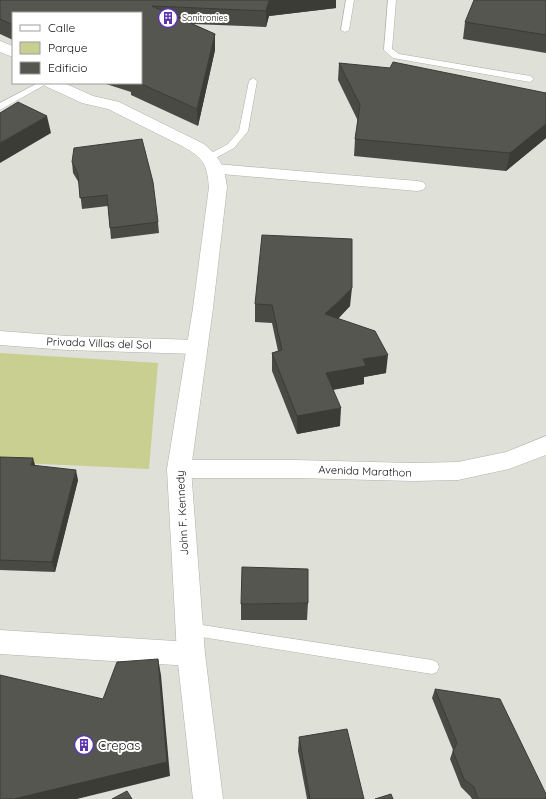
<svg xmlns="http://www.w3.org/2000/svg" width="546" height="799" viewBox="0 0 546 799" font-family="Quicksand,sans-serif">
<rect width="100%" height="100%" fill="#dfe0d8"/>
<polygon fill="#c9cf90" points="0,353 158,363 149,469 0,462"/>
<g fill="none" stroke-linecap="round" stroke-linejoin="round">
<defs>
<g id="lane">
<polygon points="346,0 354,0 349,30 345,32 341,30"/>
<polygon points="388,0 396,0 392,49 399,54 530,76 534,79 530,82 393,58 384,50"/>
<polygon points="253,78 257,81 248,131 234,148 212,160 206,160 204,158 206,156 228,144 239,131 249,81"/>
<polygon points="38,83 48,83 0,110 0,103"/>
<polygon points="189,623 432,660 437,662 439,667 437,672 432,674 189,635 184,634 182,629 184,624"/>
</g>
<g id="street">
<polygon points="216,164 417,181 423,182 426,186 423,190 417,191 210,173 207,169 210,165"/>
<polygon points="0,331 67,336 197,340 204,342 207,347 204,352 197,354 67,350 0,345"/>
<polygon points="546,436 546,455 509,469 458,480 412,481 296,478 179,478 171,476 167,469 171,462 179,460 296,460 412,463 458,462 506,452"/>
<polygon points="0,630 191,642 201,645 205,654 201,663 191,666 0,654"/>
</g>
<g id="secondary">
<polygon points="0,41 13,46 13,57 0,52"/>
<path d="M43,83H64L93,96L119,102L204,144C221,159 224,165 227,187L213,308L191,469L205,654L223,799H193L177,654L167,469L193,308L209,187C207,163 203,158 182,146L108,109L82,103L45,86Z"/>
</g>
</defs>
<use href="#lane" stroke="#b0b1a9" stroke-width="1"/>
<use href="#street" stroke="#b0b1a9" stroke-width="1"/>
<use href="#secondary" stroke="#b0b1a9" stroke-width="1"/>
<use href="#lane" fill="#fff" fill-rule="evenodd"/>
<use href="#street" fill="#fff" fill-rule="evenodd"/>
<use href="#secondary" fill="#fff" fill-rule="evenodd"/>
</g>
<g fill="#494a44">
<polygon points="0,0 336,8 269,16 266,27 193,24 215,34 215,50 198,126 131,95 131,92 103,83 141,83 141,13 13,13 13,40 0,34"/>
<polygon points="546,0 546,53 463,39 465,22"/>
<polygon points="339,63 546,93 546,138 506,171 354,156 355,139 358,121 338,80"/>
<polygon points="72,162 158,222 159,233 111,239 108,206 82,209 79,183 73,173"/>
<polygon points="255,304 350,306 338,319 386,373 364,377 364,384 333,390 340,426 297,434 272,371 272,353 278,351 272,323 255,322"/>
<polygon points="0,457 35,466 78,480 55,572 0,570"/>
<polygon points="308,603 307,620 241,620 241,604"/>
<polygon points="435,689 546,799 472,799 470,796 461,787 450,759 453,750 432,698"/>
<polygon points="299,737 364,799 307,799 298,751"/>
</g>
<g fill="#3c3c37">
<polygon points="269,0 336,0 336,8 269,16 266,27 266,11"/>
<polygon points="215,34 215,50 198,126 197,109"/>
<polygon points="47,116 51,133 0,163 0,143"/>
<polygon points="546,124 546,138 506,171 510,153"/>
<polygon points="352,288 350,306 324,333 325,314"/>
<polygon points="388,355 386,373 364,377 364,384 325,391 326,373 363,359"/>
<polygon points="341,408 340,426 297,434 297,416"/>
<polygon points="33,458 36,468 31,465"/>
<polygon points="76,470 78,480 55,572 52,562"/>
<polygon points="158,659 161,675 170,776 77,799 14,799"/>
</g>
<g fill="#55564f" stroke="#3c3c37">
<polygon points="0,0 269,0 266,11 152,6 215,34 197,109 139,83 141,83 141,13 13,13 13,25 0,19"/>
<polygon points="474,0 546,0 546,35 465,22"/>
<polygon points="393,62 546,93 546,124 510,153 355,139 360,105 339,63 390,68"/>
<polygon points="18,102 47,116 0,143 0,113"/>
<polygon points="142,139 153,182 158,222 110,228 107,195 80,198 78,174 72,162 74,148"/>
<polygon points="262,235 352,239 352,288 325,314 375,331 388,355 363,359 366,366 326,373 341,408 297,416 272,353 282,350 272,305 255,304"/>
<polygon points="0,457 33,458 31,465 76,470 52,562 0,560"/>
<polygon points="242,567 308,569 308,603 241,604"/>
<polygon points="158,659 167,762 14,799 0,799 0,675 103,699 117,662"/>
<polygon points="435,689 500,699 546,794 546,799 478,799 474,787 464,779 453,751 457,743"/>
<polygon points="347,729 364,799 310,799 299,737"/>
<polygon points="127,791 132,799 112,799"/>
<polygon points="391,794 393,799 375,799"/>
</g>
<defs>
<symbol id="building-ring" viewBox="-11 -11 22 22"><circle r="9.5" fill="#fff" stroke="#5d36ae" stroke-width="1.5"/><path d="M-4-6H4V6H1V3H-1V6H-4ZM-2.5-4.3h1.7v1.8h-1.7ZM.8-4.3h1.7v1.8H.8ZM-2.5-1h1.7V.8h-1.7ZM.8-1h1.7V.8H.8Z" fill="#5d36ae"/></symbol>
</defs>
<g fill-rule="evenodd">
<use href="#building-ring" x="157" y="7" width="22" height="22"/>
<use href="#building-ring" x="73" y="734" width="22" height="22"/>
</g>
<g text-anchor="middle" stroke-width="4" stroke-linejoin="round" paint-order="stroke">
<g font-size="9" fill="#0d0d0b" stroke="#fff" text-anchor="start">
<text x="182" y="21">Sonitronies</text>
</g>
<g font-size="11" fill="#0d0d0b" stroke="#fff">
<text transform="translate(99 343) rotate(2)" y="4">Privada Villas del Sol</text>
<text transform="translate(365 471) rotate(2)" y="4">Avenida Marathon</text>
<text transform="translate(182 513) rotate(-93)" y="4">John F. Kennedy</text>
</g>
<g font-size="13" fill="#0d0d0b" stroke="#fff" text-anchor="start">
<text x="98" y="750">Crepas</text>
</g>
</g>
<rect x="12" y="12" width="130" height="72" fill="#ffffff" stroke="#9e9e9d"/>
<rect x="20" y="25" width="20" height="6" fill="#ffffff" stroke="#9e9e9d"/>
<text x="48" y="32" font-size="12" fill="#0d0d0b">Calle</text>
<rect x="20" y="42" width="20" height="12" fill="#c9cf90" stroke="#9e9e9d"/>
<text x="48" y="52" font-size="12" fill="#0d0d0b">Parque</text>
<rect x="20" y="62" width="20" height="12" fill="#55564f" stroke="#9e9e9d"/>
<text x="48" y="72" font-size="12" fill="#0d0d0b">Edificio</text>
</svg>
